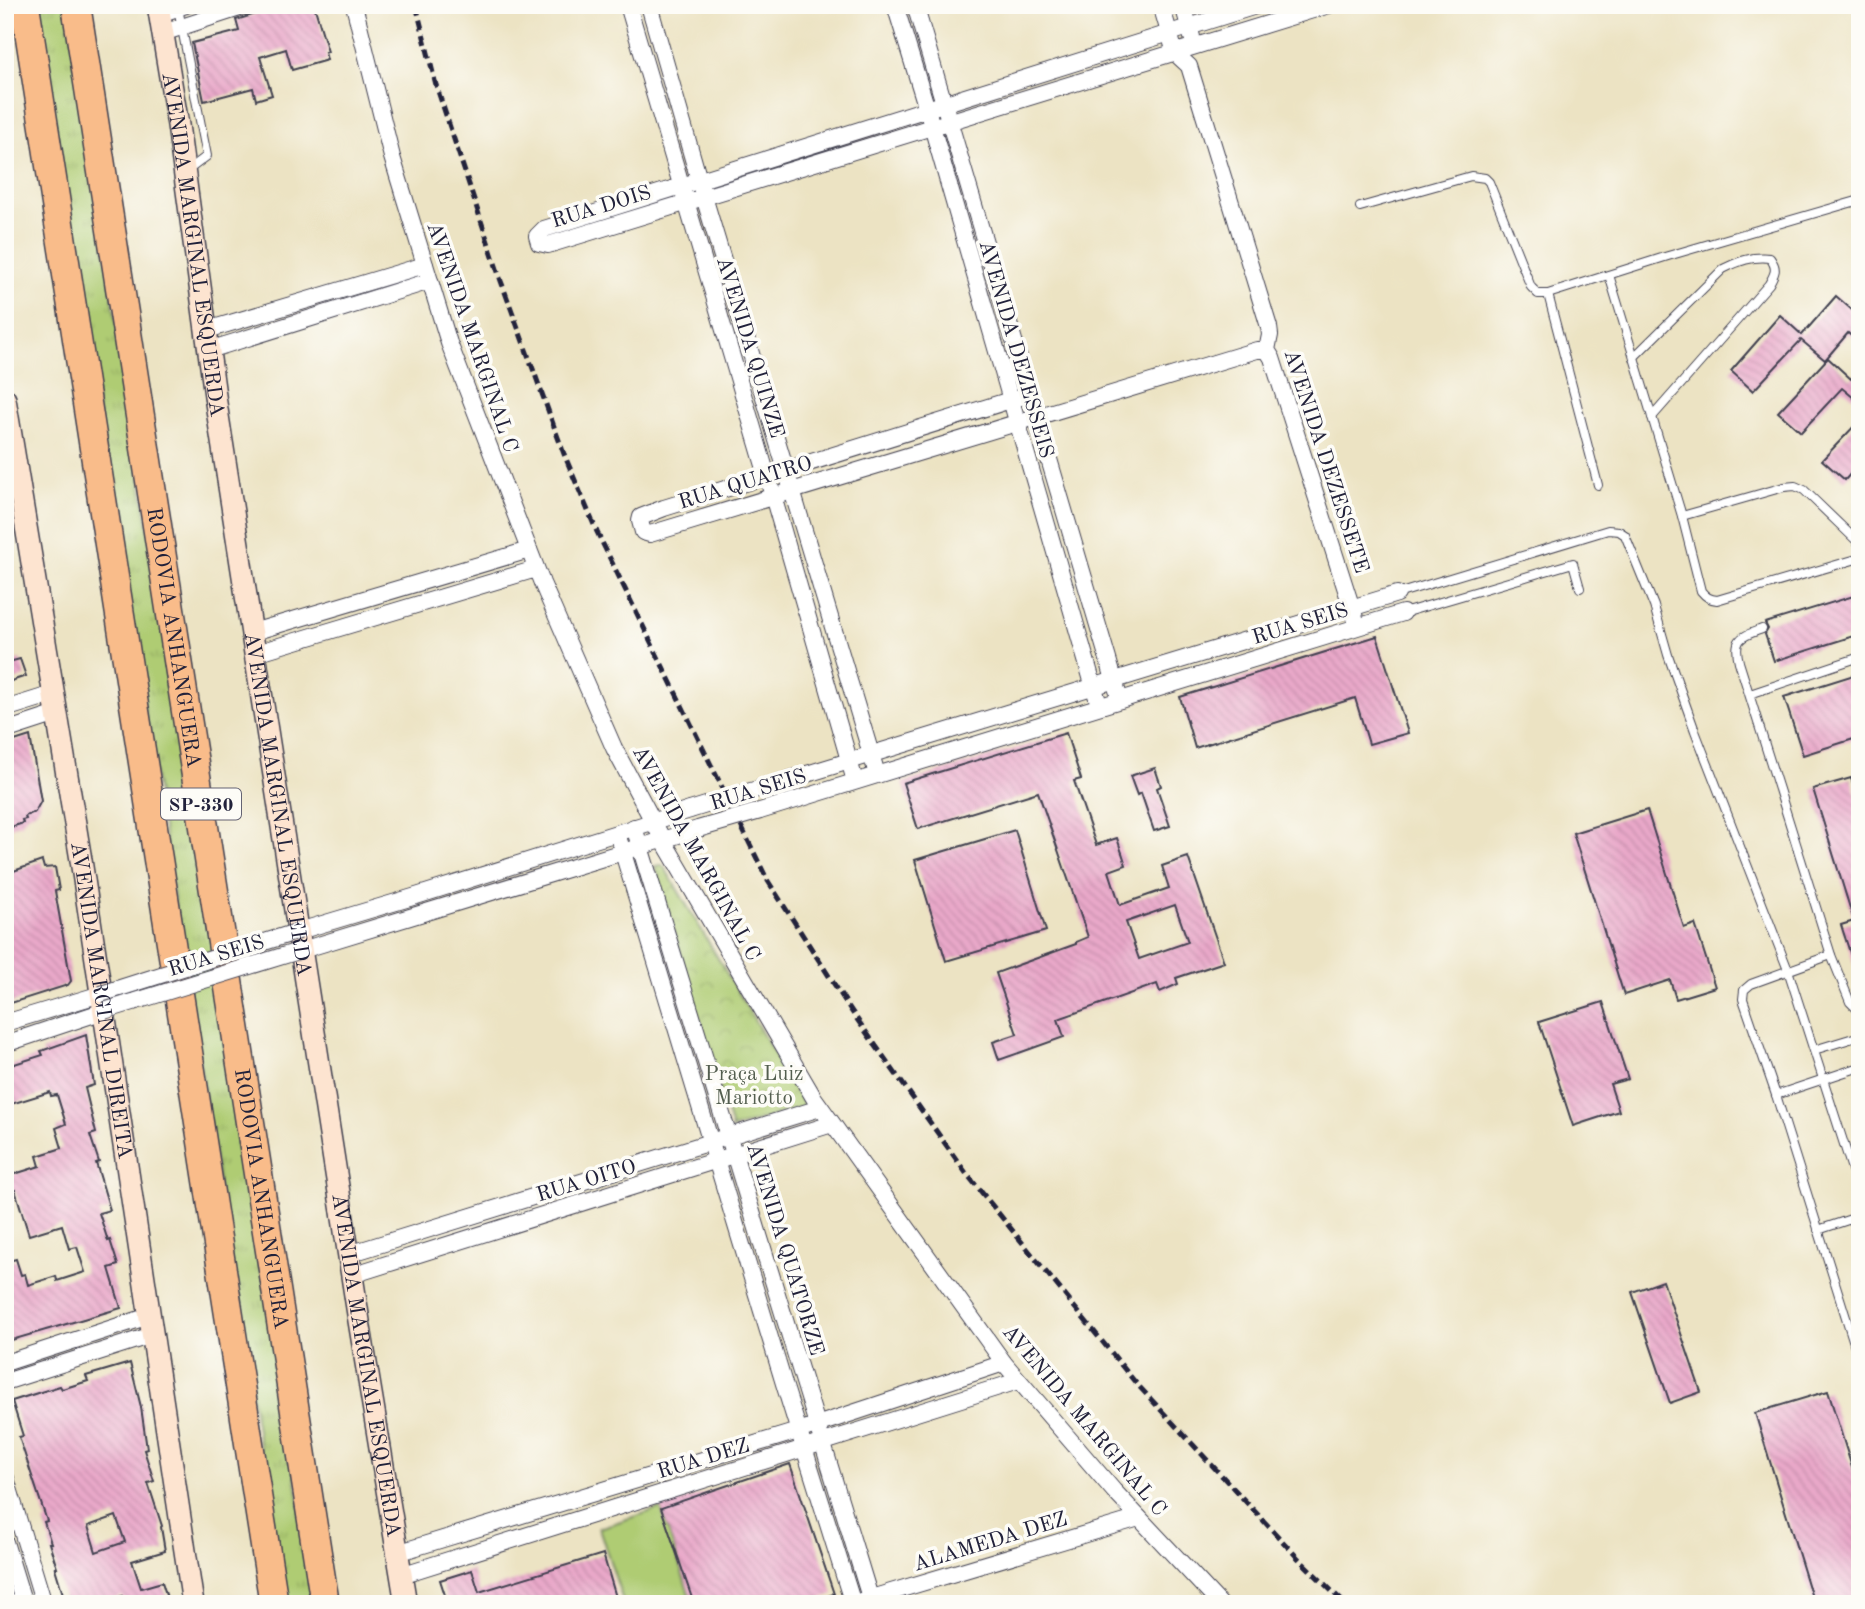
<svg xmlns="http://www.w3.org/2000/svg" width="1865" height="1609" viewBox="0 0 1865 1609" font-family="'Old Standard TT',serif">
<defs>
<pattern id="grass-tufts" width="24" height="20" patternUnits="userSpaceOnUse" patternTransform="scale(1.75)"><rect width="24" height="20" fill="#afcc73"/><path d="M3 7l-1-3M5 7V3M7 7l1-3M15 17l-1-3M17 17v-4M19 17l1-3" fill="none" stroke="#96af64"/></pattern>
<pattern id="park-crowns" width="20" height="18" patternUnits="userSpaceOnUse" patternTransform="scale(1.75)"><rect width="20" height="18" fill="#afcc73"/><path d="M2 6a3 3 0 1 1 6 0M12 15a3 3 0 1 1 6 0" fill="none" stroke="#96af64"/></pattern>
<pattern id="building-back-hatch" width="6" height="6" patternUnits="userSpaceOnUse" patternTransform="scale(1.75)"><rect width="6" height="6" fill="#e9a8c9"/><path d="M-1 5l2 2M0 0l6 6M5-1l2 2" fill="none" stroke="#c890ae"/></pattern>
</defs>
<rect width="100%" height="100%" fill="#fdfcf7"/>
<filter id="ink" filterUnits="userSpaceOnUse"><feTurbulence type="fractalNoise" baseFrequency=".0143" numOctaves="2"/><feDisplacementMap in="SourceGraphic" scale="14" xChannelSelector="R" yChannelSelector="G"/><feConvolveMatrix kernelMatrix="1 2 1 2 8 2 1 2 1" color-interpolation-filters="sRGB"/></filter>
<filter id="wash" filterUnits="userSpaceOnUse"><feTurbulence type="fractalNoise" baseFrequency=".00686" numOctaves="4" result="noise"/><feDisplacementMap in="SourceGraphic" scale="28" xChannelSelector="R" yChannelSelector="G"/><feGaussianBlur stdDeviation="1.57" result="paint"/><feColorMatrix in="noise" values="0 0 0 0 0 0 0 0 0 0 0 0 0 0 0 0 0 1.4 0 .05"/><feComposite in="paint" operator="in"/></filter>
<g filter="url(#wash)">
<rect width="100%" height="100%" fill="#ece3c3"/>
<polygon fill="url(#grass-tufts)" stroke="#687757" stroke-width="2" points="35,5 67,5 315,1604 284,1604"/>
<polygon fill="url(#park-crowns)" stroke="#687757" stroke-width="2" points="662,865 666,870 805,1106 732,1129 655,866"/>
<polygon fill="#afcc73" stroke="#687757" stroke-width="2" points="661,1508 692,1604 624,1604 599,1528"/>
<g id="blocks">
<g fill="url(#building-back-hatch)" fill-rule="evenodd">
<polygon points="285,5 314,5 328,52 325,52 327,60 292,70 286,49 260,57 272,95 256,100 253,88 204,101 192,43 239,31 236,20"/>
<polygon points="1836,296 1860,317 1860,344 1848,333 1825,360 1801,340 1753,391 1731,371 1780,315 1802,335"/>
<polygon points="1828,358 1851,379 1860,369 1860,403 1842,388 1801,432 1778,412"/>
<polygon points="1860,420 1860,463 1845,480 1822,460"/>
<polygon points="1860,594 1860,634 1774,661 1765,634 1768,629 1765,623"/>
<polygon points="1377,636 1408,733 1369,744 1355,698 1195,748 1180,697"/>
<polygon points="20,659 26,676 5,683 5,663"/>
<polygon points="1860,673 1860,737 1803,755 1784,697"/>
<path d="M1066,733L1081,779L1074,781L1096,845L1117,838L1126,865L1109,871L1120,905L1169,888L1162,866L1188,857L1224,962L1176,978L1178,984L1160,992L1157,984L1058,1019L1064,1037L999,1060L993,1042L1017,1034L996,973L1076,944V942L1088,937L1038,792L918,829L903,783ZM1175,905L1188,942L1139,959L1126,922Z"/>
<polygon points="30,736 41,801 35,812 25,816 26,819 22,820 23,823 5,829 5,744"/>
<polygon points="1155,768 1161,786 1157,788 1170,826 1154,831 1141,793 1137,795 1130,776"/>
<polygon points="1851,778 1860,807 1860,973 1857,974 1841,925 1854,921 1813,789"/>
<polygon points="1647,810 1684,928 1695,924 1715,987 1676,999 1670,980 1624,995 1573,833"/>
<polygon points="1015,830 1046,931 946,961 915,860"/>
<polygon points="42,861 44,868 55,867 59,890 55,891 71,981 68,985 5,1005 5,874"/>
<polygon points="1603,1002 1628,1079 1610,1084 1619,1111 1573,1126 1539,1022"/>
<polygon points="86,1035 94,1085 85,1088 96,1133 90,1135 99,1162 96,1163 110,1210 99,1213 108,1241 110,1240 118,1265 109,1268 121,1308 5,1342 5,1262 16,1259 21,1275 25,1274 28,1285 56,1276 57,1281 85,1272 77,1247 69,1249 62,1225 29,1235 15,1190 5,1193 5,1177 40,1166 37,1156 62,1148 56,1128 66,1124 57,1095 51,1096 50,1092 5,1106 5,1067 43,1055 41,1051"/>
<polygon points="1663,1281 1701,1392 1670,1403 1632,1292"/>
<path d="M130,1363L141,1407L147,1449L144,1450L154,1481L148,1483L162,1526L161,1527L165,1551L132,1561L141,1588L162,1582L169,1604H125L122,1596L99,1604H66L55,1568H57L49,1543H51L44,1522L47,1521L19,1437L23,1436L12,1401L60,1386L62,1389L88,1381L86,1376ZM116,1516L125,1542L96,1552L88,1526Z"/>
<polygon points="1828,1391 1860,1493 1860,1604 1814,1604 1755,1413"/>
<polygon points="790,1464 834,1594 804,1604 694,1604 661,1508"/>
<polygon points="603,1554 618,1604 448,1604 440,1580 472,1570 479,1592"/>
</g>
</g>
</g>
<g filter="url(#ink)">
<use href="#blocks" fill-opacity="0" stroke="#403f4f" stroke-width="2"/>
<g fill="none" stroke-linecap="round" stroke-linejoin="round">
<defs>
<g id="service">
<polyline points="178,8 207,156 187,171"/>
<polyline points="1360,207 1471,176 1485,178 1489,182 1531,287 1538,294 1548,294 1668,256 1860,200"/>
<path d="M1609,275L1682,516L1701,591C1706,597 1709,599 1717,600L1860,558"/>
<polyline points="1548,294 1598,485"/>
<path d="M1634,357L1723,269C1739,261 1752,256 1770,258C1778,269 1775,273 1769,284L1652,417"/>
<polyline points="1682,516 1784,487 1795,486 1804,490 1860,544"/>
<polyline points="1397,594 1608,530 1619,531 1625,535 1654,606 1668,655 1695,731 1788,970 1860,1194"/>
<polyline points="1403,613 1573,563 1580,588"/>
<path d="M1762,629C1741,637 1733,638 1739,662L1831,955L1850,1002L1860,1012"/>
<polyline points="1750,694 1860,657"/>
<polyline points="1831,955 1751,984 1744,990 1743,999 1776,1095 1860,1362"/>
<polyline points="1814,1050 1860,1036"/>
<polyline points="1776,1095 1860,1067"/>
<polyline points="1818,1230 1860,1216"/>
</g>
<g id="minor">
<polyline points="354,5 392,157 449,343 542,583 614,748 663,840 814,1098 1004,1363 1114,1491 1220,1604"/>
<polyline points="628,5 773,496 855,781"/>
<polyline points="649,5 699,180 877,774"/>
<polyline points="895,5 927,109 1099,705"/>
<polyline points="915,5 1120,700"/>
<polyline points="1161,5 1175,53 1189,66 1269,327 1270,335 1267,350 1272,358 1355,618"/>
<polyline points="1183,5 1192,37"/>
<polyline points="1259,5 544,229 537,236 539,243 548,245 1329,5"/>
<polyline points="160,14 186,5"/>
<polyline points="163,33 249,5"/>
<polyline points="207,330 425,265"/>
<polyline points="209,350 430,281"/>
<polyline points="1030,394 664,508 641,517 640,521 643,532 650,534 1257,350 1267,350"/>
<polyline points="253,632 529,550"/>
<polyline points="256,653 536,569"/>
<polyline points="5,709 53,694"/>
<polyline points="5,731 57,714"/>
<polyline points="751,791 1397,594"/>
<polyline points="760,811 1403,613"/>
<polyline points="634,827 872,1604"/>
<polyline points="617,833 785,1387 853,1604"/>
<polyline points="299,931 413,897 690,810"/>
<polyline points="302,950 698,829"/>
<polyline points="5,1023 101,994"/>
<polyline points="5,1044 104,1011"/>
<polyline points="349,1254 820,1108"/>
<polyline points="352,1275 832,1124"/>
<polyline points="5,1363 149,1316"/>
<polyline points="5,1382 152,1335"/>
<polyline points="5,1475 44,1604"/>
<polyline points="5,1542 24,1604"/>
<polyline points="397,1553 798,1431 1004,1363"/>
<polyline points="401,1575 1018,1381"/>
<polyline points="861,1601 1139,1518"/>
</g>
<g id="secondary">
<path id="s1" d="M158,5L178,125L216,403L359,1321L406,1604"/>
<path id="s2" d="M5,399L81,860L193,1604"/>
</g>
<g id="motorway">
<polyline points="25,5 274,1604"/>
<path id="s3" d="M76,5L325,1604"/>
</g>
</defs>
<use href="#service" stroke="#403f4f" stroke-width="10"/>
<use href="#minor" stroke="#403f4f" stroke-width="18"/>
<use href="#secondary" stroke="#403f4f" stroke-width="24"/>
<use href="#motorway" stroke="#403f4f" stroke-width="31"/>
<use href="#service" stroke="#fff" stroke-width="8"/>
<use href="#minor" stroke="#fff" stroke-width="16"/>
<use href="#secondary" stroke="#fde4d0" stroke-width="21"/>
<use href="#motorway" stroke="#f9bc8a" stroke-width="28"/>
<polyline stroke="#22223b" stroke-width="5" stroke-dasharray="10 5" stroke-linecap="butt" points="416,5 436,85 501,281 564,454 597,532 768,881 854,1015 966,1173 1135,1382 1298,1558 1345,1604"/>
<defs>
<g id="minor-bridge">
<polyline points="690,810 751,791"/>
<polyline points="698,829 760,811"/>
<polyline points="101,994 299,931"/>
<polyline points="104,1011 302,950"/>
</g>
</defs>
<use href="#minor-bridge" stroke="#403f4f" stroke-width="18" stroke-linecap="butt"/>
<use href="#minor-bridge" stroke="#fff" stroke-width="16"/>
</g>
</g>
<g text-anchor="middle" stroke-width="7" stroke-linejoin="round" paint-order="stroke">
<rect fill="#fdfcf7" stroke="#646373" stroke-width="2" x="161" y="788.5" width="80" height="31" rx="5"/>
<g font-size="19" font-weight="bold" fill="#22223b">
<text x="201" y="811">SP-330</text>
</g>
<g font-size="21" fill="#22223b" stroke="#fdfcf7">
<text transform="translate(601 206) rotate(-17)" y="7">RUA DOIS</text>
<text dy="7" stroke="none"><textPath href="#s1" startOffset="242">AVENIDA MARGINAL ESQUERDA</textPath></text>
<text transform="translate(473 337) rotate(71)" y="7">AVENIDA MARGINAL C</text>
<text transform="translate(751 347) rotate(73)" y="7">AVENIDA QUINZE</text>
<text transform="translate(1017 349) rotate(74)" y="7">AVENIDA DEZESSEIS</text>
<text transform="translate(1327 461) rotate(72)" y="7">AVENIDA DEZESSETE</text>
<text transform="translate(745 482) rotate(-17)" y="7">RUA QUATRO</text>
<text transform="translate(1300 623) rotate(-17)" y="7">RUA SEIS</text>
<text dy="7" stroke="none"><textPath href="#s3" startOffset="640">RODOVIA ANHANGUERA</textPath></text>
<text transform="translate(758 789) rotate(-17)" y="7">RUA SEIS</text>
<text dy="7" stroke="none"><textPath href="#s1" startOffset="808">AVENIDA MARGINAL ESQUERDA</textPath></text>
<text transform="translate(697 853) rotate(61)" y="7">AVENIDA MARGINAL C</text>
<text transform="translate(216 955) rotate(-17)" y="7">RUA SEIS</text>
<text dy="7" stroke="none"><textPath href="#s2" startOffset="609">AVENIDA MARGINAL DIREITA</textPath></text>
<text transform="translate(586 1180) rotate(-17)" y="7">RUA OITO</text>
<text dy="7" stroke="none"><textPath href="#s3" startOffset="1208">RODOVIA ANHANGUERA</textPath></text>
<text transform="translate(786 1249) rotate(73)" y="7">AVENIDA QUATORZE</text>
<text dy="7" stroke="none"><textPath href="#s1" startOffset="1376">AVENIDA MARGINAL ESQUERDA</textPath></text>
<text transform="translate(1085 1420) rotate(50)" y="7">AVENIDA MARGINAL C</text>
<text transform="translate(703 1458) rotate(-17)" y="7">RUA DEZ</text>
<text transform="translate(990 1541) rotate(-17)" y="7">ALAMEDA DEZ</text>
</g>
<g font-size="21" fill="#535e4f" stroke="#fdfcf7">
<text x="754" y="1080">Praça Luiz<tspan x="754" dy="24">Mariotto</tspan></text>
</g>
</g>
<rect width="1865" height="1609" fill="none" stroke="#fdfcf7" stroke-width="28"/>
</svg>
